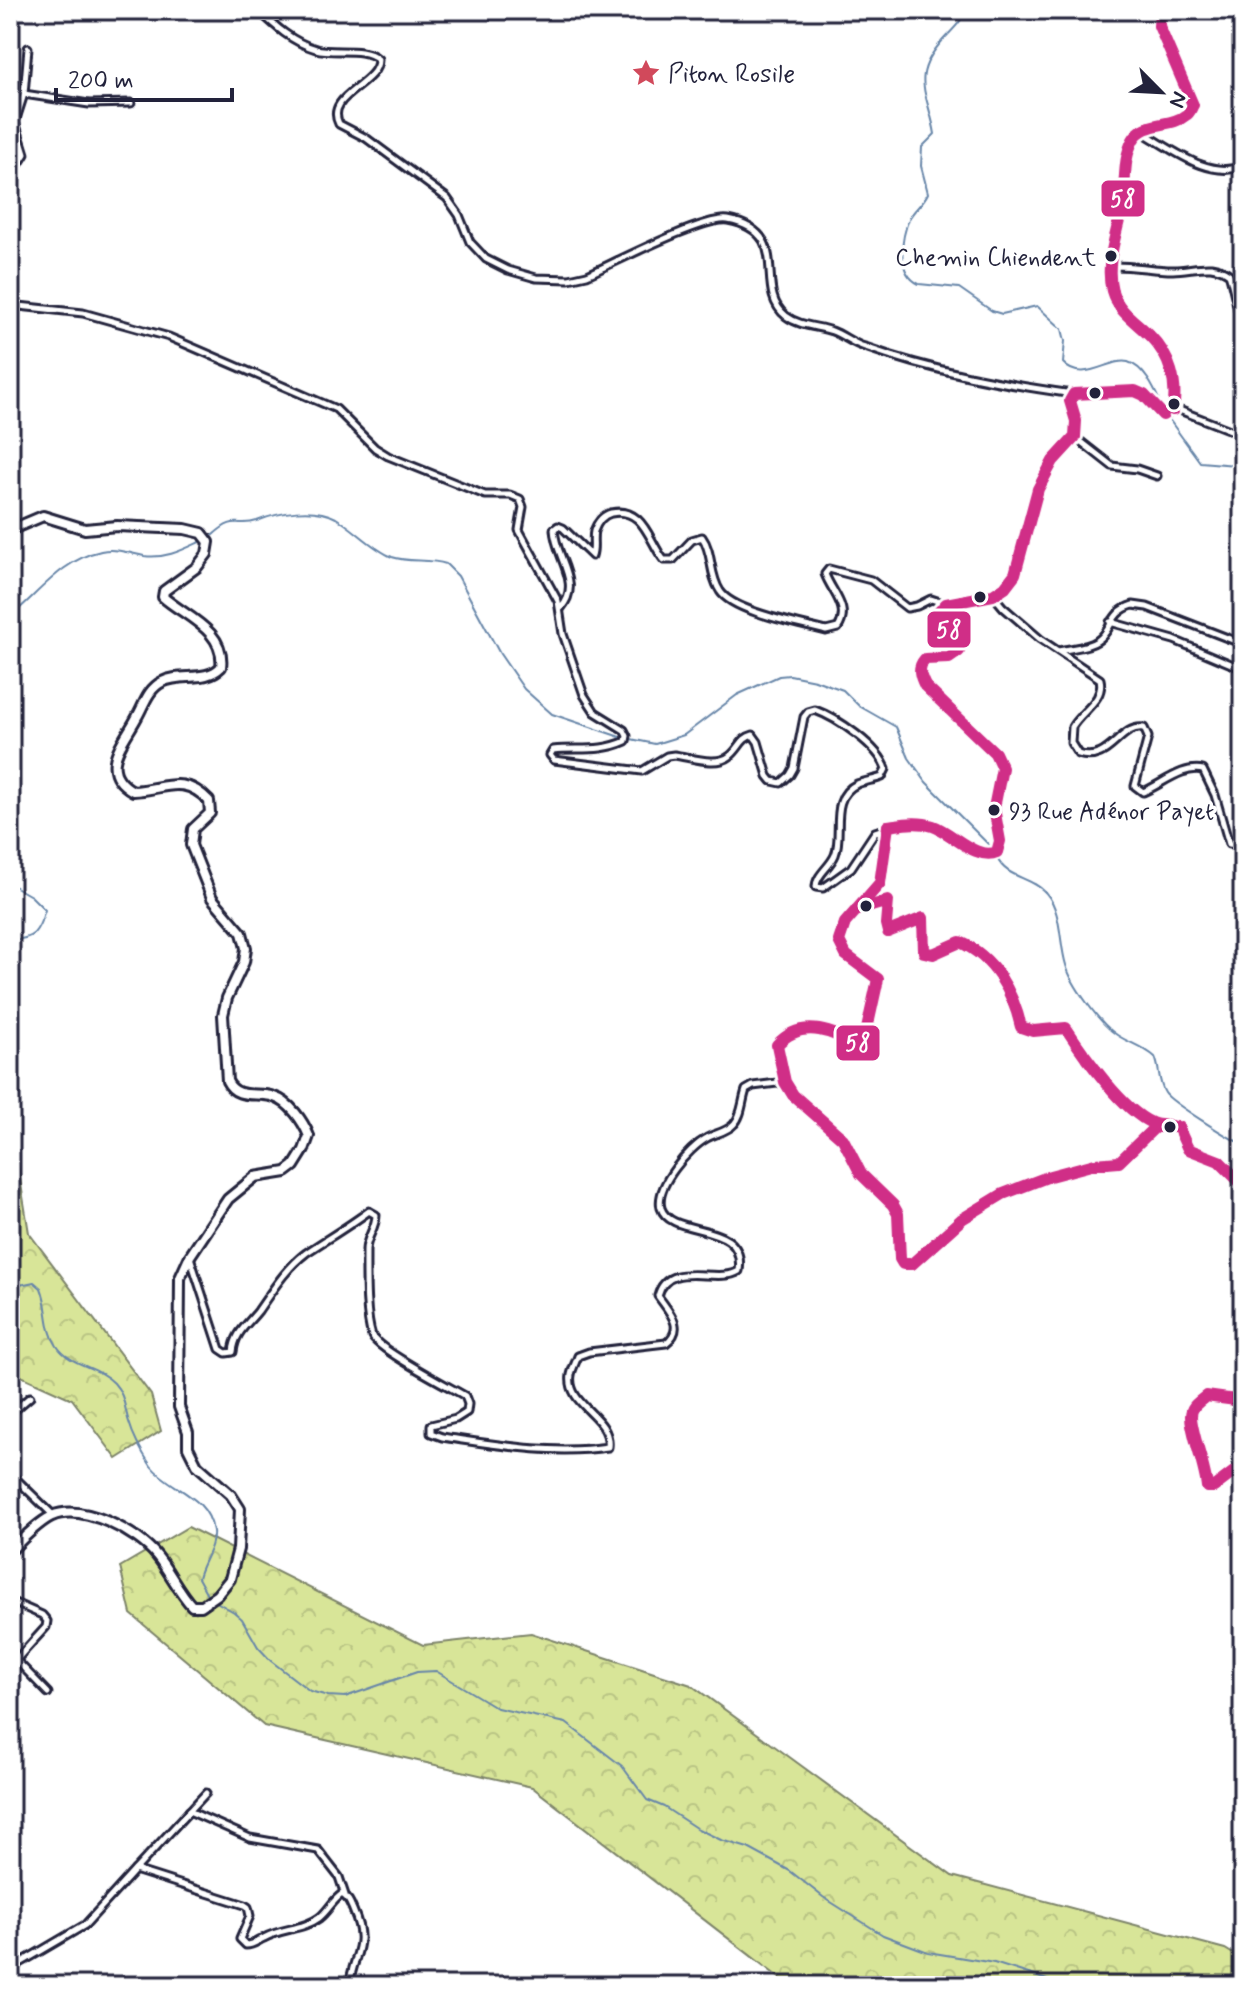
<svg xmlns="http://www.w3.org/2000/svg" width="1253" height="1996" viewBox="0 0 1253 1996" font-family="Mynerve,sans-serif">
<defs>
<pattern id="forest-crowns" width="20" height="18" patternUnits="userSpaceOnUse" patternTransform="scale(2)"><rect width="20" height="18" fill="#d8e598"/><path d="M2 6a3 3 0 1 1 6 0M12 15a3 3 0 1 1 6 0" fill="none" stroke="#b9c484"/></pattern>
</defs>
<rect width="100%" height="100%" fill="#fff"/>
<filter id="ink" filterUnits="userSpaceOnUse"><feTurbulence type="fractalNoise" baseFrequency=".0125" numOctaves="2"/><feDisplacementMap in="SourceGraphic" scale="16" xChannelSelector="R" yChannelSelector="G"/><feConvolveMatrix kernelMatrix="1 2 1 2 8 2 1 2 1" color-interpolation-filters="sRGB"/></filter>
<g filter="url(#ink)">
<g fill="url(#forest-crowns)" stroke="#7d846a" stroke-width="2">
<polygon points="10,1117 29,1233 151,1395 161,1431 117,1459 72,1399 10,1371"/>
<polygon points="188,1527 423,1645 531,1633 691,1685 952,1876 1225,1949 1243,1960 1243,1986 790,1986 532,1787 264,1726 131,1614 120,1567"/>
</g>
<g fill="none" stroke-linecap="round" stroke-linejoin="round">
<g stroke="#6786a9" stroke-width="2">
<path d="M966,10C961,23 952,30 943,40C909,78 928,92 935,134L922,147L921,166L928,193C923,204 914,209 909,219C901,239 896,273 919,284L959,288L992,311L1002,314L1037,306L1062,329L1065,341L1063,363C1083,385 1110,357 1128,362C1147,368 1157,396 1165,412"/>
<polyline points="1168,418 1200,462 1236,465 1243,475"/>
<path d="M213,535C236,514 237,528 257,521C279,512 314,506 336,518C355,529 371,548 392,557C409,563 429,558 446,564L458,576L500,654L524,689L552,714L623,738"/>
<path d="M10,617C38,594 63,559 101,551C116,548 129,553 144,556C167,559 184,549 204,540"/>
<polyline points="631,739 655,744 684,735 737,695 779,676 790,675 815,680 843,690 859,706 896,727 909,758 926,782 994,850"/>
<path d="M997,858C1007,879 1031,876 1046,893C1062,911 1059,943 1066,965C1071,984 1100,1024 1117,1035C1129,1043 1144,1047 1155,1057C1160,1068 1158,1082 1165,1093C1171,1102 1231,1140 1243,1144"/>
<path d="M10,884L31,896L45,910C38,932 34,940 10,940"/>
<path d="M10,1287L34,1282L41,1288C49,1307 45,1328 57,1346C70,1366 98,1366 114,1383C125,1395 124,1407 129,1422C133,1436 143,1454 151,1466C170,1490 208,1495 213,1531C215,1547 201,1563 198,1578L208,1596"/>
<polyline points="213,1600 234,1612 242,1619 258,1647 271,1661 310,1691 328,1696 345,1697 417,1672 436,1671 497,1708 566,1723 622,1766 647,1800 664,1807 696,1828 721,1840 748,1848 790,1871 823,1897 883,1935 928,1952 994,1963 1066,1986"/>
</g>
<defs>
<g id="street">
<path d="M258,10C275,26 292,42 316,49C334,54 364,46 378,59C379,85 324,95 339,124L366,138L447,198L459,215L470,242L486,259L508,270L536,278L569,279L587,275C614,263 704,216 728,220C795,233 752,289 786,316C799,326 817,326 832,331C843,335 853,344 865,347C932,371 1002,384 1073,394"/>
<polyline points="24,94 89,104 131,103"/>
<path d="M1140,131C1171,148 1208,180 1243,166"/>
<polyline points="10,178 25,154 15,122 24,94 28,48"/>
<path d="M1110,266C1132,265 1152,270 1173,270C1186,270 1199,266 1211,267C1217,268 1224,270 1229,274C1231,277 1240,320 1243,329"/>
<path d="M10,305L83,313L169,337L336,409L375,448L388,456L485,495H510L520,499L523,507L519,530L558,601L563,634L584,695L595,712L624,730L627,736L626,741C600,753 577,747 553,750L550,755L554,760L642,771L667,756L674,755C690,757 717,767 730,756C740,748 741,738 753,735L758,742L768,776L772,781L781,783L790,775L794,768L804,717L808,712L815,710C837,718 879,746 886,769L882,777C874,780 865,781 857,784C828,798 844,833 835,855C830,867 816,875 816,887L823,888L851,868L875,832L906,822L932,824L971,849L990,855L997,852L1000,841L994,808L1002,768L995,753L925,686C920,677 916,668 925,659L949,658L959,651C959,632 933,625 943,606L993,595L1005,587L1015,574L1038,489L1053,461L1075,437L1077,426L1071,397L1080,393C1096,394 1123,388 1138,392C1151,396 1153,412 1167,415L1173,410C1180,385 1169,356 1151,337C1138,325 1122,314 1114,297C1102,273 1118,227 1123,201C1126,177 1122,150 1139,131L1186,116L1193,105L1159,26L1160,10"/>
<polyline points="1174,408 1243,435"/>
<polyline points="1075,437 1112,466 1137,469 1157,476"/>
<path d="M993,595L1003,607L1040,639L1100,679C1105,700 1082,710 1072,727L1071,743L1078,754C1110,765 1119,724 1144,728L1148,737L1135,786L1143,792C1161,785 1183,765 1203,770L1215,795L1229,844L1243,846"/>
<path d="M561,608C583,583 555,557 554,529L558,526L563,528L592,556C595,548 592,539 594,531C597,523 603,515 611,513C644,506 649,542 664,560H673L692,540L702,537C713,552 709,575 720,591C733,612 801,624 826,631L838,628C851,608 832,593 825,574L829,569L871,580L907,608L917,606L931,599L946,604"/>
<polyline points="1110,622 1174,640 1243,669"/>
<path d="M1059,651C1070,648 1087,648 1097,641C1113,631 1109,612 1133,605L1147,607L1243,644"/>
<path d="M888,826C886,845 886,866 880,883C873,904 825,924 843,951C851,962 869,967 878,979L865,1038L856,1044C832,1031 797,1016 777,1045L785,1082L793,1095L843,1139L861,1174L893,1205L898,1214L900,1259L903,1264H912L962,1219L1003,1194L1050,1176L1095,1164L1119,1162L1155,1127L1171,1126"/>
<path d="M862,905L868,907L885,900L888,901C891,912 882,922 888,932L923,918L924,952L933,954L960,942C989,950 1017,998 1021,1027C1038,1036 1049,1025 1066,1028C1077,1039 1082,1053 1091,1066C1102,1084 1138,1119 1158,1125"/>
<path d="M1168,1126L1181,1130L1188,1149C1213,1156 1228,1162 1243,1185"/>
<path d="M190,1257L220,1349L226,1353L233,1352C235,1333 246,1326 258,1311C272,1291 286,1268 306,1253C327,1239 349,1226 369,1211L376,1215C376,1228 366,1238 366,1250C366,1273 365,1315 372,1336C378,1350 448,1386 465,1396L468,1404L467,1412L456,1419L431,1425V1433L442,1437C498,1445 552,1455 608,1447C612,1416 566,1406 571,1375C572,1369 576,1362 578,1356L589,1352L666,1343C686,1328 669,1312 658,1296C668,1258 716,1285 739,1271C747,1218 671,1239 661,1208C655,1186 689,1148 707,1138C716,1133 727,1132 734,1124C742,1116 742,1101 746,1090L753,1086L785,1082"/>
<polyline points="1243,1401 1206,1396 1194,1405 1191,1417 1205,1468 1207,1487 1214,1487 1224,1477 1243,1465"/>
<polyline points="10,1414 30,1397"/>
<polyline points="10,1473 53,1515"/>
<polyline points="10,1601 42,1615 47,1621 46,1627 16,1660 48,1693"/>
<polyline points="189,1811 250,1838 318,1850 339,1877 345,1895"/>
<polyline points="135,1870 206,1793"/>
<path d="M10,1969L85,1925L135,1870L245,1905L248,1907L250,1916L240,1939L246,1945C254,1945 257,1941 264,1938C281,1928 303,1930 319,1918C328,1911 332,1901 342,1894C349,1899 350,1903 353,1910C369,1946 354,1951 349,1986"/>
</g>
<path id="secondary" d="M10,530L43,516L85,529L117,526L185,529L202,533L209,542L207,554L197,567L164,591L163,597C184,616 226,630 221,667C205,683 181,672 162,682C148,689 144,705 137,717C124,742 96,770 133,791C163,790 183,773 209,801L210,813L193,829L191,845L212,898L242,933L246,948L244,962L227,998L223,1015L227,1081C237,1101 257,1091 274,1097C290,1102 303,1121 309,1136L304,1150L294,1166L286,1172L255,1177L228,1199L190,1256L180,1278L179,1407L188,1432V1447L197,1465L231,1495L240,1509L238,1549L230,1579L217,1595L201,1606H192C178,1591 170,1572 157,1556C138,1532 83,1503 52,1516C37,1523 22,1540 10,1551"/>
</defs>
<use href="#street" stroke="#22223b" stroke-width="11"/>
<use href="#secondary" stroke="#22223b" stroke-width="14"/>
<use href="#street" stroke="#fff" stroke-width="5"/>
<use href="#secondary" stroke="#fff" stroke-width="8"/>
<defs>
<g id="bus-1">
<path d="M1160,10L1159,26L1193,105C1191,108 1190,113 1186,115C1171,128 1144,120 1133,140C1123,159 1126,180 1123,200C1119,230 1104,261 1112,291C1118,312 1137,322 1151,337C1170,356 1178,383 1173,410"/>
<path d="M888,826L880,883L845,923L839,941L846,955L878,979L865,1038L856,1044C829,1030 800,1019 777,1045L785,1082L793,1095L843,1139L861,1174L893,1205L898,1214L900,1259L903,1264H912L962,1219L1003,1194L1050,1176L1095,1164L1119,1162L1155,1127H1178L1188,1149L1219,1161L1243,1185"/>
<path d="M888,826C903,824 918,821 933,826C953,833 976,861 997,852L1000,841L994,808L1002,768L995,753L925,686C920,676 917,668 925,659L949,658L959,651C958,635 943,627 939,612L946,604L993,595L1005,587L1015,574L1038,489L1053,461L1075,437L1076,421L1070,401L1074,394L1135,391L1144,395L1163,415"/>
<path d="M862,905L868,907L888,901L886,924L888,932L923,918L924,952L933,954L960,942C994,957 1013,992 1021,1027L1033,1031L1066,1028C1083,1054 1123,1111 1152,1123C1157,1126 1165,1125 1171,1126"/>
<path d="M1243,1401L1206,1396C1199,1402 1191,1406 1191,1416C1191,1432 1205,1466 1207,1487H1214L1243,1465"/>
</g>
</defs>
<use href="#bus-1" stroke="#fff" stroke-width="18"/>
<use href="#bus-1" stroke="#d02e87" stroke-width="12"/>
</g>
</g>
<defs>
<symbol id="sight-bare" viewBox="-9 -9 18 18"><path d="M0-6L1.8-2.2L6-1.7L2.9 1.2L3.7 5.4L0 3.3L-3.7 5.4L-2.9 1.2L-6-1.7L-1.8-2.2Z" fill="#d1495b" stroke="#fff" stroke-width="2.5" paint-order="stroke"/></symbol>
</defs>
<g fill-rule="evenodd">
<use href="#sight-bare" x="626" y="53" width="40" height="40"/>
</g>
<g fill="#22223b" stroke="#fff" stroke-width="3">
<circle cx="1111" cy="256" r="7"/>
<circle cx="1095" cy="393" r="7"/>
<circle cx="1174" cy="404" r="7"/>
<circle cx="980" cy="597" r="7"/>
<circle cx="994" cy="810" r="7"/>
<circle cx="866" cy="906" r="7"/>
<circle cx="1170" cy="1127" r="7"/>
</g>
<g text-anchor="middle" stroke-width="7" stroke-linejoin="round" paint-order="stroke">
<g font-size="24" fill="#22223b" stroke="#fff" text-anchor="end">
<text x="1096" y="265">Chemin Chiendent</text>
<text x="1009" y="819" text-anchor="start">93 Rue Adénor Payet</text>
</g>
<g font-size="26" fill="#22223b" stroke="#fff" text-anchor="start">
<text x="668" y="82">Piton Rosile</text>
</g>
</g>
<g stroke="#fff" stroke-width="3">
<rect x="1100" y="179" width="46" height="39" rx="8" fill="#d02e87"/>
<rect x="926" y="610" width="46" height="39" rx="8" fill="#d02e87"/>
<rect x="835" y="1024" width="46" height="38" rx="8" fill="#d02e87"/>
</g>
<g font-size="22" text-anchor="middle" font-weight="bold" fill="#fff">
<text x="1123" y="206">58</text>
<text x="949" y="637">58</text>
<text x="858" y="1050">58</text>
</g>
<rect width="1253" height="1996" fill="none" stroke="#fff" stroke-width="40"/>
<rect x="20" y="20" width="1213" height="1956" fill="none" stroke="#22223b" stroke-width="3" filter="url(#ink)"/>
<g transform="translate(1161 92) rotate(114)" stroke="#ffffff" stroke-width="6" paint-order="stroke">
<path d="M0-6L14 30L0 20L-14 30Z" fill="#22223b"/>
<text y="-12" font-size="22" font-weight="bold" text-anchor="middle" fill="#22223b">N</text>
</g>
<path d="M56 88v12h176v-12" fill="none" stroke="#22223b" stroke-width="4"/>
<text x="68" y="88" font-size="24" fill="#22223b" stroke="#ffffff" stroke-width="6" paint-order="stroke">200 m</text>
</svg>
